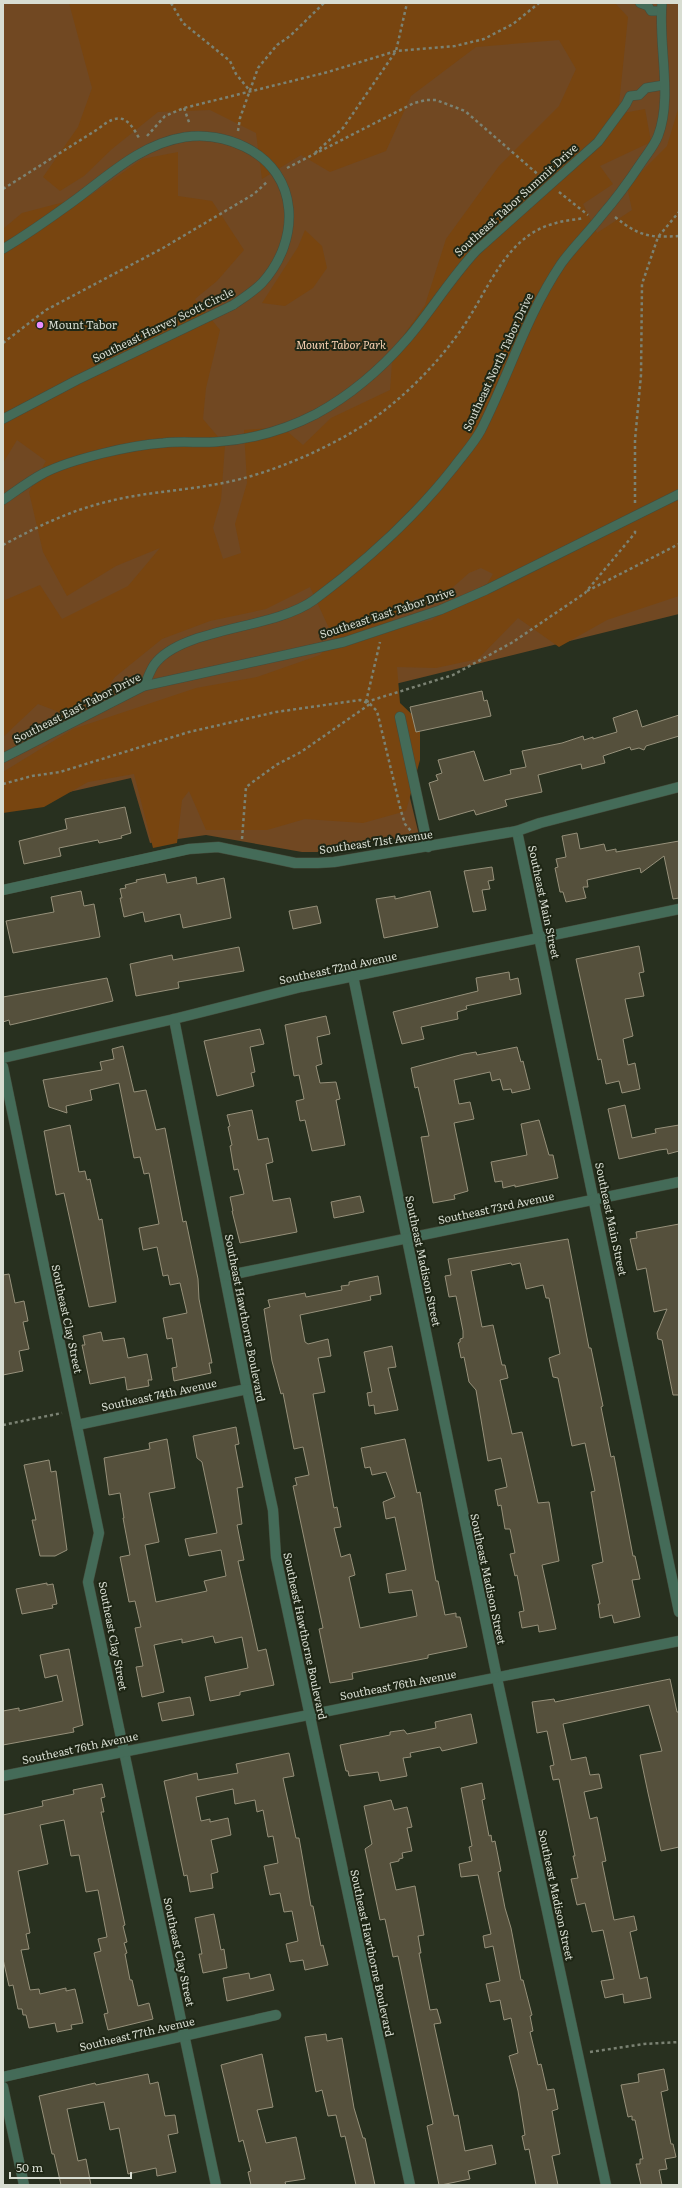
<svg xmlns="http://www.w3.org/2000/svg" width="682" height="2188" viewBox="0 0 682 2188" font-family="Literata,serif">
<rect width="100%" height="100%" fill="#28301f"/>
<polygon fill="#714822" points="3,3 679,3 679,614 383,687 419,835 317,852 302,852 206,835 150,843 131,778 3,807"/>
<g fill="#784510" fill-rule="evenodd">
<path d="M69,3H615L628,17L618,114L645,109L651,142L600,166L613,184L583,204L597,233L632,210L627,186L667,146L679,106V596L607,620L559,647L518,618L478,659L436,668L397,667L400,703L420,722V760L406,811L363,823L305,819L267,830H206L189,791L182,800L177,843L153,848L134,774L88,782L44,807L3,813V772L73,729L196,688L257,677L320,655L334,639L310,587L266,609L210,621L162,639L115,677L99,699L59,712L38,704L3,737V601L40,585L62,619L128,586L160,548L116,566L67,596L43,552L29,492L46,461L17,440L3,463V229L22,213L91,195L142,159L178,152V196L212,201L244,250L217,281L195,299L220,330L206,388L203,419L225,445L221,500L213,528L223,559L241,553L235,524L247,483L244,430L282,427L303,445L331,418L390,390L393,350L425,305L446,239L499,166L559,106L576,69L559,40L476,47L411,96L386,151L330,172L301,155L262,179L256,133L210,110L158,112L112,149L84,176L60,191L43,177L78,127L92,88ZM481,568L493,574L487,584L465,595L432,620L404,627L390,619L416,598L435,603L469,573Z"/>
<polygon points="305,230 322,246 327,268 313,288 285,306 262,303 298,247"/>
</g>
<g fill="#55503c" stroke="#96907a">
<polygon points="482,691 484,701 487,700 491,716 416,732 410,707"/>
<polygon points="637,710 642,727 679,715 679,736 646,746 644,750 639,748 631,750 630,747 603,756 605,763 582,769 581,764 538,775 542,792 505,800 507,806 476,815 474,810 439,820 429,783 438,780 436,775 442,773 438,760 474,751 484,781 511,774 510,770 526,767 522,751 562,743 583,736 584,740 593,737 593,739 617,732 613,718"/>
<polygon points="125,807 131,833 121,836 122,838 99,843 98,840 59,848 61,856 24,864 19,841 67,829 65,819"/>
<polygon points="577,833 580,849 604,844 606,851 616,849 616,852 679,841 679,898 673,899 664,856 641,873 640,868 587,880 588,887 583,887 586,898 566,902 563,892 560,892 555,868 558,867 556,859 566,857 562,836"/>
<polygon points="492,867 494,880 488,881 490,889 482,890 486,910 473,912 464,871"/>
<polygon points="165,874 167,883 196,877 197,884 224,878 231,918 183,928 180,914 145,922 143,912 124,917 120,898 122,898 120,889 126,888 125,885 137,882 136,880"/>
<polygon points="81,891 84,906 94,904 100,937 13,953 6,921 54,912 51,897"/>
<polygon points="430,891 438,927 384,938 376,899 395,896 395,899"/>
<polygon points="317,906 321,923 293,929 289,911"/>
<polygon points="639,946 644,972 639,973 644,996 625,999 633,1036 623,1039 628,1065 635,1063 640,1089 622,1093 619,1081 606,1084 601,1059 598,1060 576,959"/>
<polygon points="239,947 244,971 178,982 179,988 136,996 130,964 172,955 173,960"/>
<polygon points="509,972 510,980 518,978 521,994 466,1006 467,1009 457,1012 458,1019 421,1027 424,1039 402,1044 393,1012 478,991 476,978"/>
<polygon points="107,978 113,1001 10,1025 9,1020 3,1022 3,997"/>
<polygon points="326,1016 330,1034 317,1037 322,1064 316,1066 320,1083 336,1082 340,1099 336,1100 345,1145 312,1151 305,1120 300,1121 296,1101 304,1099 299,1075 294,1076 285,1025"/>
<polygon points="260,1029 264,1044 250,1047 255,1072 251,1073 254,1086 217,1096 204,1041"/>
<polygon points="123,1046 134,1092 146,1090 156,1130 165,1128 183,1222 186,1221 198,1279 199,1299 212,1363 209,1363 211,1373 174,1381 172,1368 177,1367 172,1338 167,1339 163,1318 187,1313 180,1283 170,1285 168,1275 163,1276 157,1247 143,1250 139,1228 159,1224 149,1173 144,1174 140,1157 134,1158 119,1083 90,1090 92,1100 66,1106 67,1113 49,1107 43,1080 102,1070 100,1062 114,1059 112,1049"/>
<polygon points="517,1047 521,1062 523,1061 530,1089 512,1093 511,1089 503,1090 500,1079 492,1081 490,1072 454,1080 459,1104 470,1102 474,1119 454,1123 468,1191 454,1195 455,1199 433,1203 421,1137 429,1136 418,1087 415,1088 411,1068 464,1054 476,1052 477,1055"/>
<polygon points="625,1105 632,1138 656,1133 655,1129 679,1125 679,1151 668,1154 667,1149 659,1150 619,1159 608,1109"/>
<polygon points="252,1110 258,1140 268,1138 273,1162 266,1164 273,1201 290,1198 297,1232 240,1243 232,1211 233,1211 230,1197 244,1194 238,1169 234,1170 230,1146 232,1145 228,1127 230,1126 227,1115"/>
<polygon points="539,1120 549,1155 553,1155 558,1178 515,1187 515,1185 503,1188 502,1181 495,1182 491,1162 527,1155 521,1124"/>
<polygon points="70,1125 79,1172 85,1171 87,1180 90,1179 99,1220 102,1219 116,1302 89,1307 64,1193 56,1195 44,1131"/>
<polygon points="360,1196 364,1212 334,1218 331,1202"/>
<polygon points="679,1224 679,1395 673,1395 662,1340 658,1339 657,1333 667,1309 654,1312 646,1268 637,1270 630,1239 637,1238 636,1232"/>
<polygon points="568,1239 589,1348 591,1348 603,1406 601,1407 611,1457 614,1456 633,1556 635,1556 640,1579 632,1580 640,1617 614,1623 612,1615 600,1618 598,1604 600,1604 592,1565 603,1562 591,1492 595,1491 585,1443 572,1446 558,1378 553,1377 549,1358 560,1354 549,1298 546,1298 543,1285 526,1289 520,1263 512,1265 511,1263 471,1271 482,1327 493,1325 502,1365 505,1365 508,1378 500,1380 512,1434 522,1432 538,1503 549,1502 559,1561 542,1565 556,1629 539,1632 538,1625 522,1628 519,1612 524,1611 517,1575 515,1576 510,1554 515,1553 510,1529 505,1529 501,1505 498,1506 495,1490 507,1487 501,1458 488,1461 476,1390 469,1382 464,1357 461,1358 458,1343 460,1342 460,1339 463,1338 463,1331 456,1296 449,1297 445,1276 451,1275 448,1259"/>
<polygon points="9,1274 15,1303 24,1301 28,1321 23,1322 29,1349 19,1351 23,1371 3,1375 3,1275"/>
<polygon points="378,1276 381,1294 370,1296 371,1300 300,1315 305,1342 308,1344 328,1339 331,1356 318,1358 325,1392 313,1394 334,1508 337,1507 341,1527 334,1528 341,1557 350,1554 355,1575 349,1577 360,1628 417,1616 412,1590 389,1593 386,1574 406,1570 395,1517 386,1519 383,1502 395,1497 386,1472 372,1475 370,1467 365,1468 361,1448 405,1439 417,1493 420,1492 436,1581 438,1581 445,1615 456,1613 456,1617 460,1617 467,1647 428,1655 428,1658 352,1673 353,1679 330,1683 319,1629 323,1628 293,1486 297,1485 295,1478 309,1475 303,1447 294,1449 283,1393 281,1394 272,1361 264,1309 270,1307 268,1300 305,1293 306,1297 342,1290 341,1286 349,1285 349,1282"/>
<polygon points="101,1332 103,1341 124,1338 128,1358 147,1354 152,1380 148,1380 149,1386 127,1390 125,1377 90,1384 82,1345 85,1345 83,1336"/>
<polygon points="392,1346 396,1367 388,1368 398,1410 375,1414 374,1405 369,1406 367,1393 372,1392 364,1352"/>
<polygon points="236,1427 239,1444 235,1445 243,1487 237,1488 242,1524 237,1525 244,1560 238,1561 258,1651 266,1649 274,1685 240,1692 240,1695 210,1701 205,1677 248,1668 242,1637 215,1643 213,1636 182,1643 182,1639 154,1645 164,1692 142,1697 136,1667 143,1666 135,1628 141,1627 135,1601 129,1602 120,1557 130,1555 123,1518 124,1518 120,1493 109,1495 104,1458 150,1449 149,1443 167,1439 175,1488 149,1493 159,1542 145,1545 156,1602 207,1591 204,1581 226,1576 221,1550 189,1556 185,1539 217,1533 202,1462 197,1458 193,1436"/>
<polygon points="49,1460 51,1472 56,1471 67,1550 55,1556 40,1556 32,1520 36,1520 24,1465"/>
<polygon points="47,1583 47,1585 53,1584 57,1604 52,1605 53,1608 22,1614 16,1589"/>
<polygon points="69,1649 83,1725 73,1728 74,1732 3,1745 3,1711 19,1708 19,1711 63,1701 57,1675 45,1678 40,1655"/>
<polygon points="670,1679 677,1712 679,1712 679,1847 661,1851 648,1793 640,1755 662,1751 649,1705 563,1724 571,1760 586,1757 590,1775 599,1774 602,1788 584,1792 590,1819 597,1817 606,1861 602,1862 614,1920 634,1916 637,1930 630,1932 640,1979 647,1977 651,1998 624,2003 623,1994 605,1998 601,1981 614,1979 603,1930 592,1932 585,1903 577,1905 571,1879 578,1878 573,1856 575,1856 559,1779 553,1780 550,1766 554,1765 547,1731 537,1733 532,1702 554,1699 555,1702"/>
<polygon points="190,1697 194,1715 162,1721 158,1703"/>
<polygon points="471,1714 477,1743 442,1751 440,1747 410,1753 411,1757 403,1758 407,1776 380,1781 378,1772 349,1776 348,1771 346,1771 340,1745 390,1735 390,1732 404,1730 407,1734 436,1728 435,1722"/>
<polygon points="289,1753 294,1776 283,1778 296,1838 299,1838 311,1906 313,1906 321,1946 323,1945 328,1965 305,1970 303,1960 290,1962 286,1944 298,1941 292,1911 284,1912 280,1893 270,1895 264,1866 278,1863 273,1836 268,1837 263,1810 257,1812 255,1800 235,1804 233,1789 196,1797 201,1821 210,1819 210,1822 228,1818 231,1835 211,1840 218,1872 211,1874 213,1888 190,1892 187,1875 184,1876 164,1781 197,1773 198,1780 238,1773 236,1764"/>
<polygon points="482,1783 485,1799 482,1800 489,1836 491,1835 492,1842 495,1841 501,1871 498,1872 505,1908 511,1928 521,1980 523,1980 532,2015 530,2016 533,2031 530,2032 538,2065 541,2064 547,2090 554,2089 558,2109 552,2111 560,2154 552,2156 558,2185 536,2185 529,2149 525,2150 522,2136 525,2135 518,2091 509,2056 518,2053 511,2018 504,2020 500,2000 490,2002 486,1984 500,1981 493,1946 485,1948 483,1936 491,1934 478,1875 461,1877 459,1864 472,1861 469,1847 472,1846 461,1788"/>
<polygon points="102,1784 105,1797 101,1798 104,1812 101,1812 125,1925 123,1926 127,1942 124,1943 127,1953 125,1954 130,1980 132,1980 138,2006 149,2003 153,2019 108,2030 104,2014 108,2013 94,1953 101,1951 98,1939 107,1937 98,1890 86,1892 79,1855 71,1856 64,1820 40,1825 48,1864 18,1871 30,1933 26,1934 29,1949 21,1950 30,1990 39,1989 40,1994 66,1988 66,1991 75,1989 83,2023 71,2025 72,2029 57,2032 55,2023 29,2028 26,2015 23,2015 22,2009 18,2009 13,1985 9,1986 3,1959 3,1815 43,1806 42,1801 74,1794 73,1790"/>
<polygon points="391,1800 394,1810 407,1807 412,1827 407,1828 412,1851 402,1853 403,1858 399,1859 399,1861 390,1863 396,1890 415,1886 424,1935 418,1936 421,1953 419,1953 430,2010 437,2009 441,2023 434,2024 454,2116 458,2115 465,2151 492,2145 496,2164 468,2171 470,2179 441,2185 439,2185 427,2126 433,2124 398,1956 393,1957 385,1919 380,1920 365,1849 372,1844 364,1806"/>
<polygon points="214,1914 221,1950 224,1949 227,1968 203,1973 199,1954 202,1954 195,1918"/>
<polygon points="249,1973 250,1979 270,1974 274,1990 227,2001 223,1978"/>
<polygon points="326,2034 327,2041 342,2038 354,2108 363,2138 365,2138 375,2185 356,2185 345,2136 341,2137 336,2115 328,2116 322,2090 316,2092 305,2037"/>
<polygon points="262,2054 273,2107 257,2110 266,2143 296,2137 305,2179 285,2182 286,2185 251,2185 248,2172 251,2171 243,2140 239,2142 221,2065"/>
<polygon points="664,2069 668,2090 661,2092 671,2144 673,2144 676,2157 665,2159 667,2169 659,2170 662,2185 641,2185 636,2164 640,2164 640,2159 643,2159 635,2120 632,2120 632,2116 628,2117 621,2085 639,2082 638,2074"/>
<polygon points="148,2074 150,2084 158,2082 165,2116 175,2115 178,2133 168,2135 176,2172 157,2176 156,2168 128,2174 119,2128 110,2130 104,2102 67,2109 78,2161 86,2159 91,2185 61,2185 54,2154 52,2154 39,2096 95,2083 96,2085"/>
</g>
<g fill="none" stroke-linecap="round" stroke-linejoin="round">
<defs>
<g id="lane">
<polyline points="640,3 648,6 651,11 661,11"/>
<path d="M3,249C26,235 49,219 71,203C107,177 140,144 185,137C205,134 227,138 245,147C300,174 301,240 262,283C253,292 243,298 233,305L77,380L3,419"/>
<path d="M3,500C16,491 29,481 44,473C72,459 131,445 163,443C180,441 198,443 215,442C250,440 285,430 316,414C351,395 381,369 407,339C431,311 450,279 476,251L598,142L626,104L630,96L639,95L646,88L664,85"/>
<path d="M144,686C147,680 150,671 154,665C181,627 273,630 314,600C365,562 414,518 454,467C463,455 474,443 481,430C509,375 526,316 561,264C573,247 589,232 602,215C616,199 629,181 641,163C647,154 654,146 658,136C673,97 658,45 662,3"/>
<polyline points="3,758 144,686 344,642 440,610 486,590 679,494"/>
</g>
<g id="street">
<polyline points="400,717 428,847"/>
<polyline points="517,831 679,1612"/>
<polyline points="3,890 189,849 218,847 295,863 318,863 334,862 517,831 540,823 679,787"/>
<polyline points="353,976 497,1678 606,2185"/>
<polyline points="174,1019 247,1389 273,1510 276,1557 410,2185"/>
<polyline points="3,1058 174,1019 301,987 679,909"/>
<polyline points="3,1067 99,1533 88,1582 216,2185"/>
<polyline points="225,1276 679,1182"/>
<polyline points="77,1425 247,1389"/>
<polyline points="3,1776 679,1641"/>
<polyline points="3,2077 276,2015"/>
<polyline points="3,2087 24,2185"/>
</g>
</defs>
<use href="#lane" stroke="#444c3c" stroke-width="10"/>
<use href="#street" stroke="#444c3c" stroke-width="11"/>
<g stroke="#7b8273" stroke-width="2.5" stroke-dasharray="3 3" stroke-linecap="butt">
<polyline points="171,3 183,23 230,61 236,74 250,91"/>
<polyline points="184,108 190,125"/>
<polyline points="238,131 240,118 258,68 277,45 290,36 324,3"/>
<polyline points="147,136 165,116 184,108 328,72 396,51 455,46 484,39 513,24 539,3"/>
<polyline points="315,153 343,128 396,51 407,3"/>
<polyline points="287,168 414,103 426,100 436,100 465,111 541,177"/>
<path d="M3,189L98,129C120,111 128,117 140,140"/>
<polyline points="559,192 588,215"/>
<path d="M615,217C639,236 649,238 679,236"/>
<polyline points="3,343 46,310 163,248 254,194 268,181"/>
<polyline points="635,503 635,440 641,375 642,284 658,237 679,212"/>
<path d="M3,545C35,528 67,512 102,503C142,492 183,491 223,483C270,474 330,448 370,421C406,396 439,362 463,327C489,289 506,235 556,223C565,220 575,220 584,218"/>
<polyline points="587,591 679,544"/>
<polyline points="366,702 453,675 513,642 585,593 635,533 635,530"/>
<polyline points="366,702 380,642"/>
<polyline points="3,784 32,776 60,772 189,732 276,712 360,700 370,704 377,711 401,811 405,824 411,831"/>
<polyline points="242,839 246,787 276,765 301,752 370,704"/>
<polyline points="3,1425 62,1413"/>
<polyline points="590,2052 644,2044 679,2042"/>
</g>
<use href="#lane" stroke="#446b58" stroke-width="9"/>
<use href="#street" stroke="#446b58" stroke-width="10"/>
</g>
<circle fill="#e88eff" stroke="#1e2615" stroke-width="1.5" cx="40" cy="325" r="4"/>
<g text-anchor="middle" stroke-width="4" stroke-linejoin="round" paint-order="stroke">
<g font-size="11" fill="#d8ddd2" stroke="#1e2615">
<text transform="translate(516 200) rotate(-42)" y="4">Southeast Tabor Summit Drive</text>
<text transform="translate(163 325) rotate(-26)" y="4">Southeast Harvey Scott Circle</text>
<text transform="translate(498 362) rotate(-65)" y="4">Southeast North Tabor Drive</text>
<text transform="translate(387 613) rotate(-18)" y="4">Southeast East Tabor Drive</text>
<text transform="translate(77 708) rotate(-27)" y="4">Southeast East Tabor Drive</text>
<text transform="translate(376 842) rotate(-8)" y="4">Southeast 71st Avenue</text>
<text transform="translate(544 902) rotate(78)" y="4">Southeast Main Street</text>
<text transform="translate(338 968) rotate(-12)" y="4">Southeast 72nd Avenue</text>
<text transform="translate(496 1208) rotate(-12)" y="4">Southeast 73rd Avenue</text>
<text transform="translate(611 1219) rotate(78)" y="4">Southeast Main Street</text>
<text transform="translate(423 1261) rotate(78)" y="4">Southeast Madison Street</text>
<text transform="translate(245 1318) rotate(79)" y="4">Southeast Hawthorne Boulevard</text>
<text transform="translate(67 1319) rotate(78)" y="4">Southeast Clay Street</text>
<text transform="translate(159 1395) rotate(-12)" y="4">Southeast 74th Avenue</text>
<text transform="translate(488 1579) rotate(78)" y="4">Southeast Madison Street</text>
<text transform="translate(113 1636) rotate(79)" y="4">Southeast Clay Street</text>
<text transform="translate(305 1636) rotate(78)" y="4">Southeast Hawthorne Boulevard</text>
<text transform="translate(398 1685) rotate(-11)" y="4">Southeast 76th Avenue</text>
<text transform="translate(80 1748) rotate(-12)" y="4">Southeast 76th Avenue</text>
<text transform="translate(556 1895) rotate(78)" y="4">Southeast Madison Street</text>
<text transform="translate(179 1952) rotate(78)" y="4">Southeast Clay Street</text>
<text transform="translate(372 1953) rotate(78)" y="4">Southeast Hawthorne Boulevard</text>
<text transform="translate(137 2034) rotate(-13)" y="4">Southeast 77th Avenue</text>
</g>
<g font-size="11" fill="#d8ddd2" stroke="#1e2615" text-anchor="start">
<text x="48" y="329">Mount Tabor</text>
</g>
<g font-size="11" font-style="italic" fill="#f8d2b3" stroke="#1e2615">
<text x="341" y="349">Mount Tabor Park</text>
</g>
</g>
<rect width="682" height="2188" fill="none" stroke="#d8ddd2" stroke-width="8"/>
<path d="M10 2172v6h121v-6" fill="none" stroke="#d8ddd2" stroke-width="2"/>
<text x="16" y="2172" font-size="12" fill="#d8ddd2" stroke="#1e2615" stroke-width="3" paint-order="stroke">50 m</text>
</svg>
